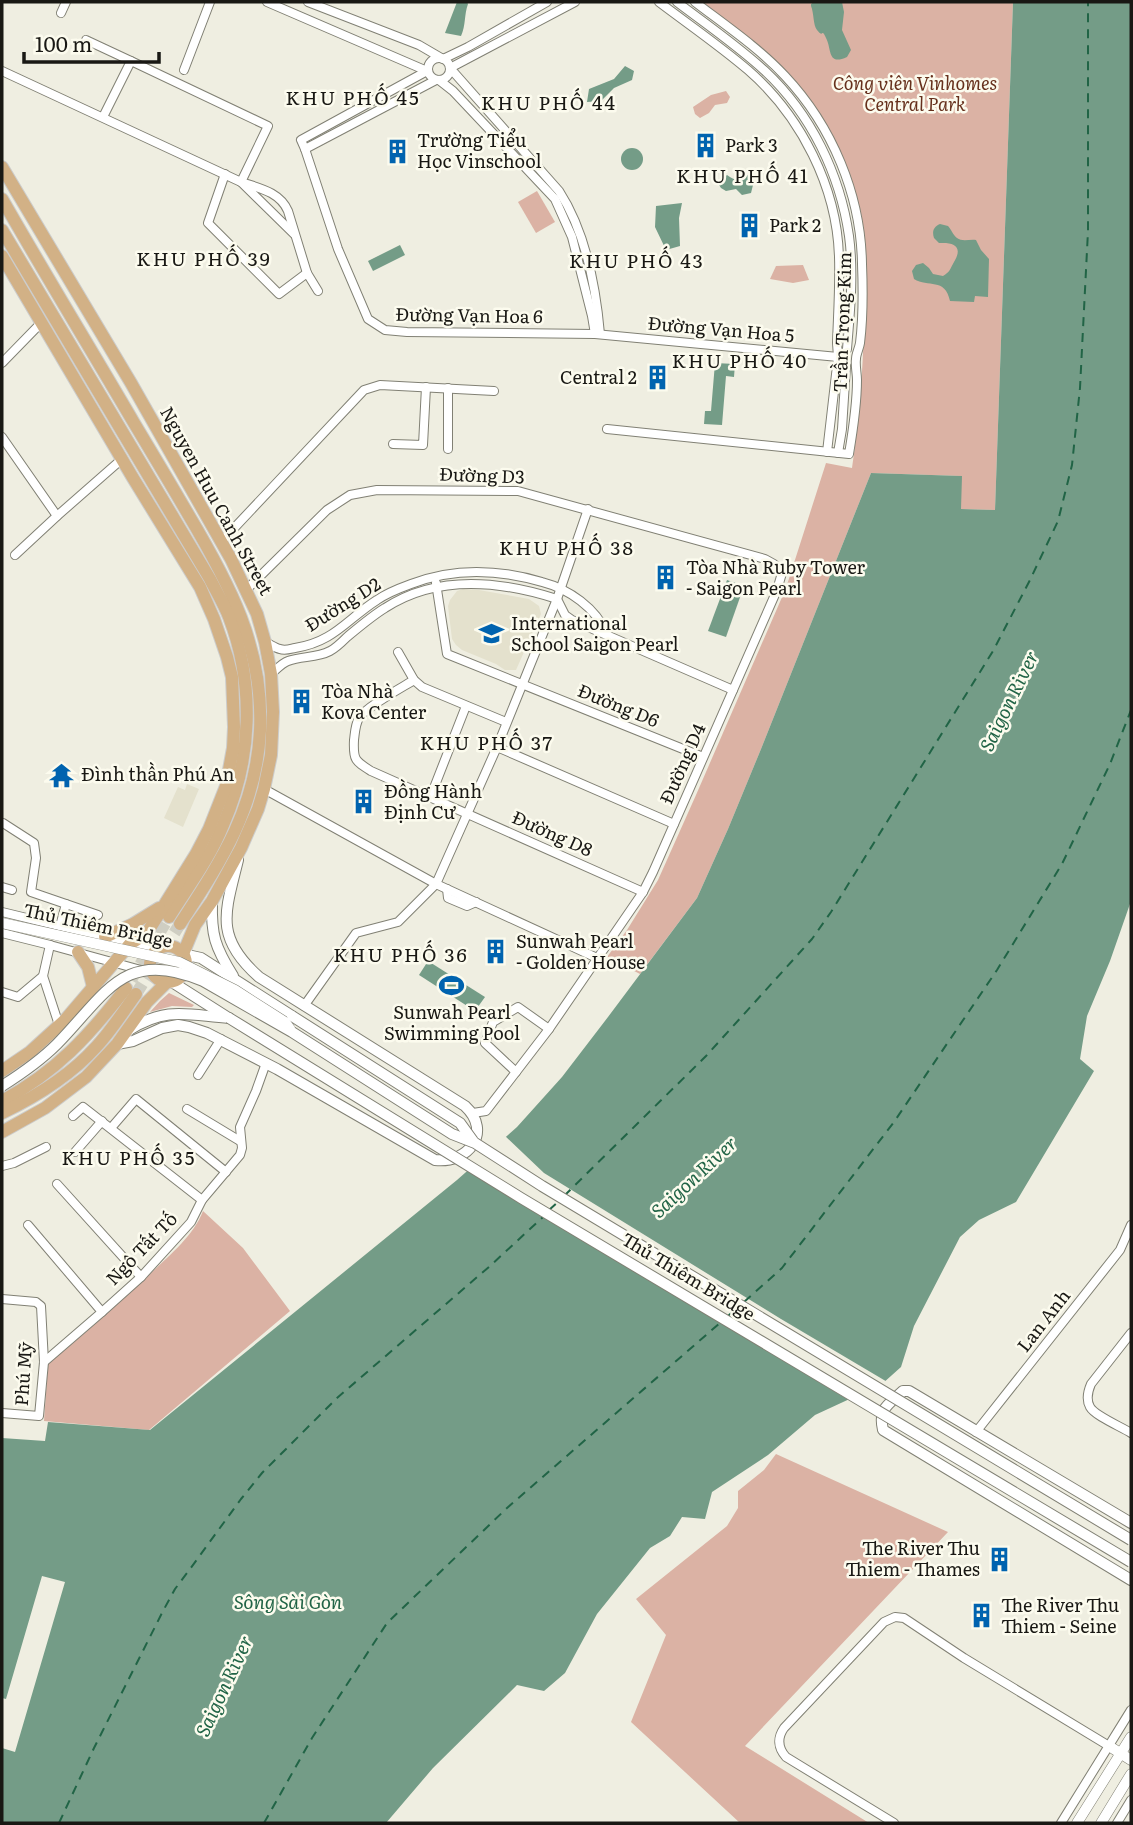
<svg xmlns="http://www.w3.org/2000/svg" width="1133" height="1825" viewBox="0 0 1133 1825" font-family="Literata,serif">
<rect width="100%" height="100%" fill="#efeee1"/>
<g fill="#e4e1cd">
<polygon points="463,589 479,590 529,599 539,606 541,614 516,670 505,670 496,664 462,650 456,645 452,639 448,606 450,600 457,591"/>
<polygon points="187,784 199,789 183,827 164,818 178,787 185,790"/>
</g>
<g fill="#dbb2a4">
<path d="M701,2H1013L995,510L960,509L961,476L871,473L761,749L728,829L697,898L640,974L607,957L627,930L658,880L696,795L786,588L826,463L852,468C859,420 863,372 864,324C865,299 867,275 866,250C862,187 834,128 794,80C768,49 732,26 701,2Z"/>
<polygon points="726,91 730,97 727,103 715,105 709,113 700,118 695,114 693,107 711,95"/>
<polygon points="537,191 555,222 536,233 518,202"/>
<polygon points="803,265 809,280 793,283 770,279 776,266"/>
<polygon points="169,993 194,1005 192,1007 172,1006 150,1012 160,1001"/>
<path d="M203,1211L243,1248L290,1311L149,1430L44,1421L48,1364C83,1335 117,1305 151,1273C170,1255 194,1235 203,1211Z"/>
<polygon points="776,1454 948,1532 745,1746 869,1823 740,1823 631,1722 666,1635 636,1599 727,1526 738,1508 738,1491 764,1470"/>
</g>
<g fill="#749c87">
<path d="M457,2H467L468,4C464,15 466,25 461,36L445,33Z"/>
<path d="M814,2H842L844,12L842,30L851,50L847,57C827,66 832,49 826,38C821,27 824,39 817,30C813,25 814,13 811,6V4Z"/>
<polygon points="1013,2 1131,2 1131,901 1110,961 1087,1016 1080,1059 1094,1071 1016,1202 979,1220 960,1237 914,1326 901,1367 882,1384 815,1415 768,1455 712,1492 705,1519 682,1517 670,1536 650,1548 597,1614 565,1673 544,1691 517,1685 433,1768 386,1823 2,1823 2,1438 45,1441 48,1422 150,1430 457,1180 517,1127 562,1077 608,1017 697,898 728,829 761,749 871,473 962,476 961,509 995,510"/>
<polygon points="625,66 634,71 632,80 614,88 601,101 587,102 589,89 614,79"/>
<circle cx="632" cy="159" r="11"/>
<path d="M749,174L752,175L753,185L751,193L742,195L736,189L726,191L721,188L719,185L721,180L727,175C737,182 740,182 749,174Z"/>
<polygon points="682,203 679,218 680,246 666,250 655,227 656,206"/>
<path d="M940,224L948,226C951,229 953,235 957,238C962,242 970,239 976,240L981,250L989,259L988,297L975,296L974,302L950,301C945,277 928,288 914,279L912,271L916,265L923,263L929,268L933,274L943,276C950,272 950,269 954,262C963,247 955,242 939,243L934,238C932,232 933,227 940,224Z"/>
<polygon points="400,245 405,255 373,271 368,261"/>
<polygon points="715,363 735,364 734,377 726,376 722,425 704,424 705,411 711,411"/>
<polygon points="727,580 744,586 726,637 708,631"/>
<polygon points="428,961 485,997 475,1011 419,975"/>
</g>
<g fill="#efeee1">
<polygon points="503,1134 544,1173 781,1319 889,1383 884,1388 852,1402 465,1168"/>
<polygon points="42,1576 65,1582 15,1752 2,1748 2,1698 6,1699"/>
</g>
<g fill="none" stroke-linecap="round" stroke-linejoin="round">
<g stroke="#216446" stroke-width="2" stroke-dasharray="9 7" stroke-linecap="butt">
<polyline points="564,1196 706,1056 812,939 831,912 993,651 1030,580 1058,521 1072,465 1080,388 1088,231 1088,2"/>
<polyline points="549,1210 558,1202"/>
<polyline points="744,1302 782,1268 894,1122 997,970 1062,864 1110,764 1131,710"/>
<polyline points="728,1316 737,1308"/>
<polyline points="59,1823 94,1748 163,1611 175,1589 190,1569 241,1499 262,1473 337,1398 490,1266 543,1217"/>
<polyline points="264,1823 312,1738 387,1623 507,1508 721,1322"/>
</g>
<g stroke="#cfcec2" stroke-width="12" stroke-dasharray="12 6" stroke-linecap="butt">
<polyline points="131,980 169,917"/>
<polyline points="136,994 180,924"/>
</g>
<defs>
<g id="minor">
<polyline points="267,2 427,71"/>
<polyline points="308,2 419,45 443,59 468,47 547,2"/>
<path d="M575,2L450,68L559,191C585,231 596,288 600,334"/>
<path d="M659,2C688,24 720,46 748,70C801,116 837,187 839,257C840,285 838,314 837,343L838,357L827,452"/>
<path d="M677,2C706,24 738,46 765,71C811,114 840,174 849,236C854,273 850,312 847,349"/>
<polyline points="61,13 66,2"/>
<polyline points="86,40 131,61"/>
<circle cx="439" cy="69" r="11"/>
<polyline points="184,70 210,2"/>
<path d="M2,71L241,182C259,188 280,192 288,211L307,273L318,291"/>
<polyline points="427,71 301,140 305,149 338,249 368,319 385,330 407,332 595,334 838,357"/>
<polyline points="439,80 453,91 555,199 572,237 592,316 595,334"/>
<polyline points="103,117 131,61 268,126 241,182 294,234"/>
<polyline points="305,149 436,80"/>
<polyline points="225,174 208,223 279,294 307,273"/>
<polyline points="2,363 41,323"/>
<polyline points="448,388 448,449"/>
<path d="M607,429L849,454C853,430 857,405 857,380C857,373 855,366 856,359C856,354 859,349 860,343C863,319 863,289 862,264C861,195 832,126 785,76C759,48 725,25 695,2"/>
<polyline points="2,437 57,516"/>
<polyline points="393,444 423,445 426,387"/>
<polyline points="838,453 842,429 846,366"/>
<polyline points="221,542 364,390 380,385 494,391"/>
<polyline points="15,555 57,516 122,459"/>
<polyline points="436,583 447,654 703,757"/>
<polyline points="246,590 327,510 350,495 377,490 518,491 765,559 774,564 782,573 777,590 653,872 643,892 549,1029 486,1111 473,1113"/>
<path d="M265,642C270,644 275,648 280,649C285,651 290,649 295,648C334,642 347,619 377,600C387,593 400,588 411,584C455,567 498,569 542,582C569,589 596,608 607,634"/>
<polyline points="398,652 414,680 422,687 506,722"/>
<path d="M271,674C276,670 282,663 288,661C301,656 317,658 330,651C336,648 342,642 347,637C359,627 372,616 385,608C437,574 501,581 557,599L565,615L572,620L733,690"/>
<path d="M414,680C401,688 366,707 359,718C355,725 355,733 354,740C353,760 355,761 371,771L643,892"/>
<polyline points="497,747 674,824"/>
<polyline points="264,789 436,884 597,958"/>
<polyline points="430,798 466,706"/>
<polyline points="3,823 34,843 36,858 31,892 98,915"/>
<polyline points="2,887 12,890"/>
<polyline points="447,889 448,898 467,906 476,902"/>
<polyline points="2,912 105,937 155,951"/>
<polyline points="60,926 66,904"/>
<polyline points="2,933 50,945 141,970"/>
<polyline points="43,976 59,1025"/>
<polyline points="2,992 18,997 43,976 50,945"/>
<polyline points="304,1006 356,933 398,922 436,884 497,747 557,599 588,509"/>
<polyline points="516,1072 485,1043 493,1022 518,1007 549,1029"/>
<polyline points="198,1075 221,1039"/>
<polyline points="187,1109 240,1141"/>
<polyline points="73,1116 83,1107 202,1200"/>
<polyline points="111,1128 136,1099 226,1172"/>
<polyline points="75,1152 102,1121"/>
<polyline points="2,1166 14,1163 46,1147"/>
<polyline points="57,1184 141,1277"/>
<polyline points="28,1225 102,1312"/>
<polyline points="2,1299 36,1302 41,1306 44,1362 39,1416 2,1413"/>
<path d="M1131,1333L1091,1384C1088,1391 1086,1400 1090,1407C1095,1416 1122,1427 1131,1433"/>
<polyline points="44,1362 102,1312 141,1277 191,1222 202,1200 240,1155 242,1148 240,1127 256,1091 266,1063"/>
<polyline points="976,1432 1120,1250 1131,1225"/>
<path d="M894,1823L786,1757C778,1748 777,1738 784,1728L884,1622L895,1617L904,1618L964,1658L1109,1746"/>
<polyline points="1061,1823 1131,1710"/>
<polyline points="1117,1823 1131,1800"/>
</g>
<g id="tertiary">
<polyline points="1109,1746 1131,1760"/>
<polyline points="1077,1823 1131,1737"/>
<polyline points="1101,1823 1131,1774"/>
</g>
<g id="secondary">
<path d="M212,901C211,935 215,947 233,976"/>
<polyline points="183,954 201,958 292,1016"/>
<polyline points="172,982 227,1017"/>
<path d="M129,1030C167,1006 187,1015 229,1018"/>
<path d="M117,1044L133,1041L162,1028L178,1025L189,1027L207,1033L277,1069L435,1160C468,1164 493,1132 465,1106L259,977C214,937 225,913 238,860"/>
<path d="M1131,1523L909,1391H903C888,1405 878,1408 883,1430L1131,1580"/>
</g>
<g id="primary">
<polyline points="2,167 131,383 231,559 257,614 265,642 271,674 273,712 271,755 264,789 258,809 241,848 212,901 195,925 183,954"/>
<path d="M2,199C45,274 90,348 134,423C152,453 170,483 188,514C229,583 264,648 260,731C256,809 221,861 180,924"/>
<path d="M2,230L210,579C216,591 224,604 229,617C255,685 252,759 223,825C210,858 187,888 169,917"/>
<polyline points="2,256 133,478 200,587 214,619 227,657 232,677 234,727 233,748 226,786 209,829 196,854 147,933 130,944 65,1020 30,1052 2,1071"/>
<polyline points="105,937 133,924 159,908"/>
<circle cx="168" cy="964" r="18"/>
<polyline points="78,952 88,967 93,987"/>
<path d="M2,1101C56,1072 89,1036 126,988"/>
<path d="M2,1113C35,1097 71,1075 96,1047C111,1031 123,1012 136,994"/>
<polyline points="2,1132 45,1108 86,1077 117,1044 147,1002 166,983"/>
</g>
</defs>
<use href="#minor" stroke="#818074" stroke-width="10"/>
<use href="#tertiary" stroke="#818074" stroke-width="11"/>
<use href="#secondary" stroke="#818074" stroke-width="12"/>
<use href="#primary" stroke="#cccccb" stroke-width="14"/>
<use href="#minor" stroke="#fff" stroke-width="8"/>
<use href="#tertiary" stroke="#fff" stroke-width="10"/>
<use href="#secondary" stroke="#fff" stroke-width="10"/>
<use href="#primary" stroke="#d2b186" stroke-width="12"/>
<defs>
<polyline id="tertiary-bridge" points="2,923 179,962 235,990 285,1022 290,1029"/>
<g id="secondary-bridge">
<polyline points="292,1016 460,1123 473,1141"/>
<polyline points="229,1018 521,1198 1131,1562"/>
<path d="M2,1086C21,1074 41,1060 57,1044C106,994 124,947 203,981L292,1032L452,1134L475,1143L542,1186L1131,1540"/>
</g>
</defs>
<use href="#tertiary-bridge" stroke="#818074" stroke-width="11" stroke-linecap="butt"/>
<use href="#secondary-bridge" stroke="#818074" stroke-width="12" stroke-linecap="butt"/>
<use href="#tertiary-bridge" stroke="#fff" stroke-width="10"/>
<use href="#secondary-bridge" stroke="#fff" stroke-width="10"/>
</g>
<defs>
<symbol id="building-bare" viewBox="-9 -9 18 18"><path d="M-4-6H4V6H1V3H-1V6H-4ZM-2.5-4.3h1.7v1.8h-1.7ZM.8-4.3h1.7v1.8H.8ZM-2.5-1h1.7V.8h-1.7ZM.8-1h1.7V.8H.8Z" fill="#0063af" stroke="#fcfbee" stroke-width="2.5" paint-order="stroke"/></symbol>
<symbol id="school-bare" viewBox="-9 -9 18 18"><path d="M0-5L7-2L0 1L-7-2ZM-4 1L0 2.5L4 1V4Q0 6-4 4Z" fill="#0063af" stroke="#fcfbee" stroke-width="2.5" paint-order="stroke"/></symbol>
<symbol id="temple-bare" viewBox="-9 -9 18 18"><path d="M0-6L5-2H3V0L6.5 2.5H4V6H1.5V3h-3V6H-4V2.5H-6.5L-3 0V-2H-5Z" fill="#0063af" stroke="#fcfbee" stroke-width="2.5" paint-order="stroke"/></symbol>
<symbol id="stadium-bare" viewBox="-9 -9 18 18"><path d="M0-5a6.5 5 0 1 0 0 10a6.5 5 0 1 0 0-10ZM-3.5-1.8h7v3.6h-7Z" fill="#0063af" stroke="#fcfbee" stroke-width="2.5" paint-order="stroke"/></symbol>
</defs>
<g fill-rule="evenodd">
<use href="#building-bare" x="688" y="128" width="35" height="35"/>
<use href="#building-bare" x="380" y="134" width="35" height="35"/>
<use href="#building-bare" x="732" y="208" width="35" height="35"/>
<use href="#building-bare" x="640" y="360" width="35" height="35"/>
<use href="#building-bare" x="648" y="560" width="35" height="35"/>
<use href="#school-bare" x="474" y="616" width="35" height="35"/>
<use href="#building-bare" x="284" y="684" width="35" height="35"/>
<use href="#temple-bare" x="44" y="758" width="35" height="35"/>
<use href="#building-bare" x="346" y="784" width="35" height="35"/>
<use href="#building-bare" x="478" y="934" width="35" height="35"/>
<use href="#stadium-bare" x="434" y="968" width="35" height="35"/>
<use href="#building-bare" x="982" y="1542" width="35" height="35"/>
<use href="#building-bare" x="964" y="1598" width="35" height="35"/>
</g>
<g text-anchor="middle" stroke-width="5" stroke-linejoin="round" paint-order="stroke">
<g font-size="18" font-style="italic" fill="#66301c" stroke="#fcfbee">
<text x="915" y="90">Công viên Vinhomes<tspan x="915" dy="21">Central Park</tspan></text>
</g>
<g font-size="18" fill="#191814" stroke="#fcfbee" text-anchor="start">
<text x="417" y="147">Trường Tiểu<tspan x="417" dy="21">Học Vinschool</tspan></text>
<text x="725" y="152">Park 3</text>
<text x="769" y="232">Park 2</text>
<text x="637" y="384" text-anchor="end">Central 2</text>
<text x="686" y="574">Tòa Nhà Ruby Tower<tspan x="686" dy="21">- Saigon Pearl</tspan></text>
<text x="511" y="630">International<tspan x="511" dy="21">School Saigon Pearl</tspan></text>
<text x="321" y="698">Tòa Nhà<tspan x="321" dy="21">Kova Center</tspan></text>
<text x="81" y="781">Đình thần Phú An</text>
<text x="384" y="798">Đồng Hành<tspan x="384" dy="21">Định Cư</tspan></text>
<text x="516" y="948">Sunwah Pearl<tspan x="516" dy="21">- Golden House</tspan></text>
<text x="452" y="1019" text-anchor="middle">Sunwah Pearl<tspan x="452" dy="21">Swimming Pool</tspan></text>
<text x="980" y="1555" text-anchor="end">The River Thu<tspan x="980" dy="21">Thiem - Thames</tspan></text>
<text x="1001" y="1612">The River Thu<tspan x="1001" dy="21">Thiem - Seine</tspan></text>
</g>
<g font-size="18" fill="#191814" stroke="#fcfbee">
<text transform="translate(469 316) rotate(1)" y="6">Đường Vạn Hoa 6</text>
<text transform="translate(843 322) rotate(-88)" y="6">Trần Trọng Kim</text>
<text transform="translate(721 330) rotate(5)" y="6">Đường Vạn Hoa 5</text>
<text transform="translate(482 476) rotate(2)" y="6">Đường D3</text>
<text transform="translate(216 501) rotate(61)" y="6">Nguyen Huu Canh Street</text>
<text transform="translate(343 605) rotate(-32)" y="6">Đường D2</text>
<text transform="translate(618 706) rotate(22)" y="6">Đường D6</text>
<text transform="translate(683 764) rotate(-66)" y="6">Đường D4</text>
<text transform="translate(552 834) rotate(24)" y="6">Đường D8</text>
<text transform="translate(98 926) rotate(12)" y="6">Thủ Thiêm Bridge</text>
<text transform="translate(142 1249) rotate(-46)" y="6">Ngô Tất Tố</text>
<text transform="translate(688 1277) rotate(31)" y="6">Thủ Thiêm Bridge</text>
<text transform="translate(1044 1321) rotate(-52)" y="6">Lan Anh</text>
<text transform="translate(24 1374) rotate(-86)" y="6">Phú Mỹ</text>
</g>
<g font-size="19" letter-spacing="2" fill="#191814" stroke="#fcfbee">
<text x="353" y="105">KHU PHỐ 45</text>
<text x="549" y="110">KHU PHỐ 44</text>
<text x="743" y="183">KHU PHỐ 41</text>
<text x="204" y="266">KHU PHỐ 39</text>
<text x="637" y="268">KHU PHỐ 43</text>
<text x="740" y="368">KHU PHỐ 40</text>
<text x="567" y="555">KHU PHỐ 38</text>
<text x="487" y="750">KHU PHỐ 37</text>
<text x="401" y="962">KHU PHỐ 36</text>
<text x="129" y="1165">KHU PHỐ 35</text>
</g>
<g font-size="19" font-style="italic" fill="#216446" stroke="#fcfbee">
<text transform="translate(1009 701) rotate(-64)" y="7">Saigon River</text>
<text transform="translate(694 1177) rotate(-43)" y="7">Saigon River</text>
<text x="288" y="1609">Sông Sài Gòn</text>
<text transform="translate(224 1686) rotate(-65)" y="7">Saigon River</text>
</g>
</g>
<rect width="1133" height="1825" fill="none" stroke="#191814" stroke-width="7"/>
<path d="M24 52v10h135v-10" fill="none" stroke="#191814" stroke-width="3.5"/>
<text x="35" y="52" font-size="21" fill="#191814" stroke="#fcfbee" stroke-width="5" paint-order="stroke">100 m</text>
</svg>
